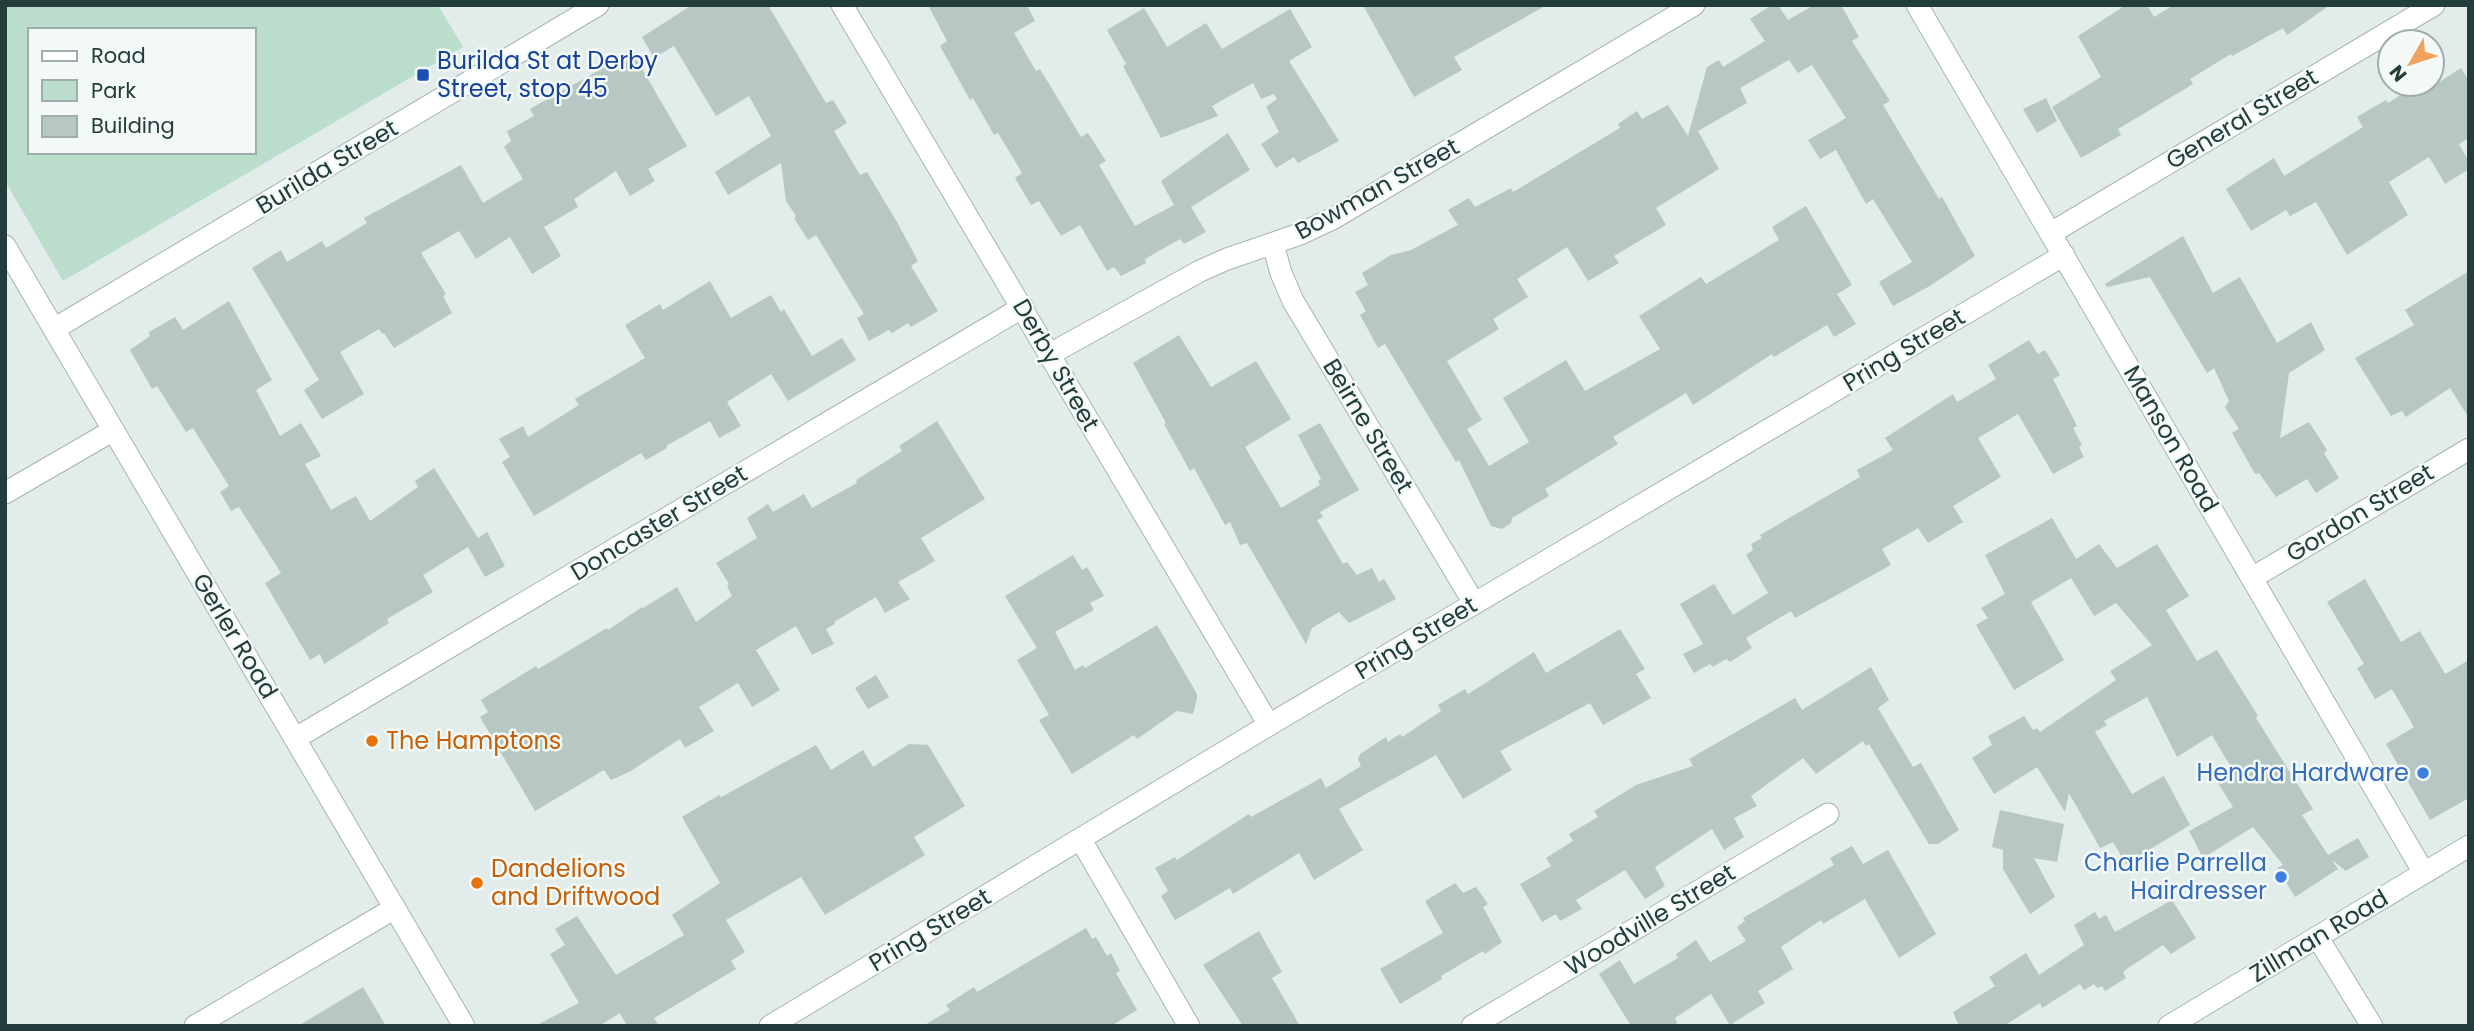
<svg xmlns="http://www.w3.org/2000/svg" width="2474" height="1031" viewBox="0 0 2474 1031" font-family="Poppins,sans-serif">
<rect width="100%" height="100%" fill="#e2ecea"/>
<path fill="#bdc" fill-rule="evenodd" d="M5,5H438L463,47L63,281L5,181ZM30,30H254V152H30Z"/>
<g fill="#b7c7c3">
<polygon points="692,5 768,5 826,103 833,100 847,123 834,131 860,175 867,172 897,222 918,261 911,266 938,311 911,327 908,323 892,333 889,330 869,341 857,318 864,314 816,235 808,240 794,218 796,216 786,201 781,163 728,195 715,172 771,136 749,96 716,116 674,46 654,58 642,37"/>
<polygon points="928,5 1027,5 1035,21 1014,33 1036,71 1040,69 1081,137 1088,133 1106,161 1099,165 1135,226 1174,205 1161,181 1228,133 1250,170 1191,207 1206,232 1184,244 1180,239 1145,259 1146,263 1121,276 1114,267 1107,271 1080,225 1061,236 1039,201 1031,205 1015,178 1022,173 998,133 994,135 973,98 970,100 940,46 947,41"/>
<polygon points="1363,5 1547,5 1454,57 1462,70 1414,97"/>
<polygon points="1772,5 1778,5 1788,20 1814,5 1841,5 1859,37 1852,41 1890,101 1883,105 1939,199 1942,197 1975,256 1928,287 1893,306 1879,282 1912,262 1873,199 1866,204 1836,150 1820,159 1808,140 1846,118 1812,65 1798,73 1789,60 1740,88 1747,103 1698,131 1719,169 1656,208 1666,225 1614,256 1619,263 1588,281 1567,247 1517,279 1528,297 1493,319 1499,329 1447,361 1482,420 1467,429 1489,466 1529,442 1503,398 1566,360 1585,391 1660,349 1639,316 1701,277 1706,284 1779,240 1772,227 1806,206 1852,285 1837,294 1856,324 1834,337 1827,325 1774,357 1772,354 1693,405 1686,393 1613,437 1618,444 1545,489 1549,496 1512,518 1511,523 1502,529 1491,526 1459,460 1456,462 1385,344 1378,348 1360,315 1366,311 1355,292 1368,285 1362,273 1391,255 1411,250 1458,225 1448,210 1469,198 1475,207 1511,188 1513,192 1620,128 1618,124 1637,111 1642,119 1668,105 1688,136 1707,67 1719,60 1723,67 1765,41 1750,19"/>
<polygon points="2126,5 2147,5 2154,17 2174,5 2330,5 2287,35 2283,28 2232,56 2231,54 2190,79 2193,84 2118,129 2121,135 2081,158 2052,107 2101,77 2078,36"/>
<polygon points="1144,8 1167,47 1206,23 1222,49 1290,9 1312,47 1289,61 1339,141 1298,163 1294,157 1276,168 1261,144 1279,132 1266,107 1277,99 1274,94 1261,99 1253,83 1212,106 1218,116 1161,138 1123,66 1126,64 1107,30"/>
<polygon points="631,50 687,146 648,169 655,181 630,196 616,171 574,199 578,207 544,227 561,256 532,274 510,237 476,259 459,231 421,253 446,294 443,296 452,313 394,348 384,333 382,334 379,329 340,352 364,394 322,419 304,390 319,380 252,268 281,250 287,262 322,241 326,248 367,223 364,218 461,165 483,203 523,179 504,147 511,141 507,131 534,116 530,109 596,72"/>
<polygon points="2461,68 2469,81 2469,138 2459,144 2469,162 2469,169 2445,184 2429,157 2389,182 2408,215 2347,255 2316,202 2290,216 2286,210 2251,231 2226,189 2274,158 2284,176 2363,127 2357,117 2386,100 2388,103 2418,84 2436,84"/>
<polygon points="2046,98 2057,121 2037,133 2023,109"/>
<polygon points="2183,236 2213,293 2240,277 2277,343 2311,322 2325,350 2289,373 2280,438 2309,422 2327,450 2324,453 2339,478 2316,493 2307,479 2276,497 2259,473 2255,474 2232,433 2239,429 2225,407 2229,401 2214,368 2207,373 2150,277 2107,287 2105,284"/>
<polygon points="2469,271 2469,418 2450,388 2406,417 2402,411 2391,416 2355,358 2414,325 2405,310"/>
<polygon points="710,281 731,318 771,295 781,312 784,309 812,356 842,338 856,360 788,401 771,374 727,402 741,426 719,438 710,421 666,446 667,448 646,460 641,453 534,516 502,462 510,457 499,439 523,426 528,437 579,405 575,399 645,358 625,325 660,304 663,310"/>
<polygon points="229,301 272,380 256,390 280,436 301,423 321,456 305,464 331,510 356,496 370,521 418,487 415,481 434,468 478,538 487,532 505,566 485,577 468,547 423,575 433,592 387,619 389,623 324,664 320,654 310,660 265,583 281,573 239,507 231,511 220,492 229,486 193,428 186,432 157,386 152,389 130,350 150,336 149,332 175,317 183,330"/>
<polygon points="1179,335 1211,387 1256,361 1291,419 1245,447 1281,508 1320,485 1318,481 1321,479 1298,435 1320,423 1359,490 1320,512 1323,517 1317,520 1343,564 1347,562 1357,575 1372,568 1379,582 1384,579 1396,599 1349,623 1339,612 1312,628 1306,644 1247,543 1240,545 1230,522 1225,525 1194,468 1190,471 1164,424 1166,423 1133,363"/>
<polygon points="2029,340 2038,354 2045,350 2060,375 2053,379 2077,426 2073,428 2082,445 2079,447 2084,457 2053,474 2018,414 1978,438 2001,477 1953,506 1963,522 1928,543 1918,528 1882,549 1891,565 1795,618 1791,611 1746,638 1752,648 1730,662 1726,659 1713,667 1710,664 1694,673 1683,654 1703,644 1680,604 1714,584 1733,615 1768,593 1746,555 1753,550 1751,544 1762,538 1760,535 1860,477 1857,470 1893,450 1885,438 1953,394 1957,402 1996,379 1988,365"/>
<polygon points="937,421 985,499 921,538 935,561 898,582 910,599 885,613 876,597 834,622 835,624 826,629 834,644 812,655 796,626 756,650 780,690 752,707 738,683 699,707 714,731 685,748 680,739 629,772 611,780 604,770 535,811 480,717 488,712 481,700 536,666 538,669 607,628 608,630 642,607 643,608 677,587 696,622 732,596 727,586 729,584 716,563 757,538 747,518 768,504 773,512 804,494 812,508 857,483 856,480 902,451 899,446"/>
<polygon points="2052,518 2076,559 2099,544 2117,568 2157,544 2189,596 2166,610 2197,661 2217,650 2258,716 2256,718 2313,809 2302,815 2328,855 2358,838 2369,857 2346,871 2332,860 2338,869 2295,897 2277,868 2283,865 2253,827 2203,858 2189,831 2233,807 2218,783 2235,774 2212,735 2177,757 2147,697 2104,721 2107,725 2095,732 2132,794 2164,776 2190,825 2126,864 2113,842 2100,848 2069,793 2065,812 2037,767 1994,794 1972,758 1992,745 1988,736 2024,716 2033,730 2037,728 2040,732 2116,680 2110,671 2152,645 2116,603 2094,616 2071,578 2031,602 2064,660 2014,690 1976,625 1988,618 1981,608 2005,594 1985,555"/>
<polygon points="1073,555 1082,570 1087,567 1104,596 1090,603 1094,610 1055,632 1075,670 1083,665 1085,668 1157,625 1197,694 1197,698 1193,714 1177,711 1137,739 1134,735 1072,774 1039,720 1049,715 1017,660 1037,648 1005,596"/>
<polygon points="2365,579 2401,642 2420,631 2445,674 2469,660 2469,798 2430,820 2386,744 2414,727 2392,689 2375,699 2357,668 2364,664 2327,602"/>
<polygon points="1620,629 1645,669 1636,674 1651,698 1603,725 1590,703 1500,751 1512,770 1463,799 1436,755 1339,809 1363,850 1314,880 1299,853 1233,894 1230,888 1175,920 1161,896 1168,891 1155,868 1175,857 1177,860 1249,814 1251,817 1321,778 1326,788 1361,766 1358,759 1360,754 1386,737 1388,742 1400,734 1402,737 1441,711 1438,705 1465,689 1468,694 1534,652 1546,673"/>
<polygon points="1871,667 1889,700 1878,708 1913,767 1921,763 1959,830 1938,844 1929,844 1869,744 1866,746 1863,741 1816,774 1803,758 1751,796 1757,806 1734,818 1744,837 1724,850 1712,829 1655,867 1665,886 1645,899 1625,870 1576,900 1582,909 1560,921 1556,914 1542,922 1520,884 1551,866 1546,858 1573,841 1569,834 1598,817 1594,811 1636,785 1693,766 1689,759 1795,698 1802,710"/>
<polygon points="876,675 889,697 868,709 855,688"/>
<polygon points="909,744 928,745 965,806 914,837 925,855 825,915 801,877 726,920 745,952 731,961 736,969 654,1018 659,1026 627,1026 620,1013 599,1026 535,1026 579,1003 550,954 565,945 555,929 577,916 616,975 684,935 672,915 720,883 682,817 719,795 721,797 816,745 831,770 863,750 873,767"/>
<polygon points="2000,810 2064,824 2057,862 2034,858 2055,897 2030,914 2003,869 2003,850 1992,847"/>
<polygon points="1852,846 1863,864 1888,850 1936,934 1899,958 1865,899 1823,924 1821,920 1781,947 1793,969 1758,991 1765,1003 1730,1025 1711,994 1675,1018 1678,1026 1631,1026 1599,974 1620,960 1634,984 1678,958 1676,954 1696,940 1710,962 1746,941 1737,927 1745,921 1743,918 1834,865 1830,858"/>
<polygon points="1455,883 1463,893 1476,887 1488,904 1483,907 1502,942 1485,954 1483,951 1441,976 1442,979 1400,1004 1380,969 1443,933 1425,901"/>
<polygon points="2172,900 2196,938 2171,954 2163,945 2128,968 2123,972 2126,978 2105,991 2102,986 2097,988 2094,984 2084,990 2080,984 2042,1008 2040,1003 2004,1026 1959,1026 1953,1012 1995,986 1989,977 2026,953 2039,975 2084,945 2074,925 2095,912 2099,919 2106,915 2115,932"/>
<polygon points="1086,928 1092,939 1096,937 1107,956 1111,953 1120,971 1116,973 1137,1010 1111,1026 923,1026 950,1010 946,1005 974,987 977,992"/>
<polygon points="1259,931 1282,972 1272,978 1300,1026 1243,1026 1203,965"/>
<polygon points="363,987 386,1026 298,1026"/>
</g>
<g fill="none" stroke-linecap="round" stroke-linejoin="round">
<defs>
<g id="minor">
<polyline points="842,5 1269,725"/>
<polyline points="2051,233 2434,5"/>
<polyline points="1273,244 1281,273 1293,301 1474,603"/>
<polyline points="54,329 598,5"/>
<polyline points="1050,354 1200,271 1227,259 1300,234 1334,218 1694,5"/>
<polyline points="5,493 112,431"/>
<polyline points="2252,578 2469,449"/>
<polyline points="296,738 1023,307"/>
<polyline points="1081,840 1189,1026"/>
<polyline points="2318,938 2372,1026"/>
<polyline points="195,1026 395,908"/>
<polyline points="770,1026 1269,725 2064,255"/>
<polyline points="1472,1026 1828,814"/>
</g>
<g id="tertiary">
<polyline points="1917,5 2424,873"/>
<polyline points="5,246 464,1026"/>
</g>
<polyline id="secondary" points="2169,1026 2469,846"/>
</defs>
<use href="#minor" stroke="#a5b4b2" stroke-width="23"/>
<use href="#tertiary" stroke="#a5b4b2" stroke-width="23"/>
<use href="#secondary" stroke="#a0b8b4" stroke-width="23"/>
<use href="#minor" stroke="#fff" stroke-width="21"/>
<use href="#tertiary" stroke="#fff" stroke-width="21"/>
<use href="#secondary" stroke="#fff" stroke-width="21"/>
</g>
<rect fill="#1a4fb4" stroke="#f3f9f7" stroke-width="2.5" x="416" y="68" width="14" height="14" rx="3.5"/>
<g fill="#e8710a" stroke="#f3f9f7" stroke-width="2.5">
<circle cx="372" cy="741" r="7"/>
<circle cx="477" cy="883" r="7"/>
</g>
<g fill="#3f7fe0" stroke="#f3f9f7" stroke-width="2.5">
<circle cx="2423" cy="773" r="7"/>
<circle cx="2281" cy="877" r="7"/>
</g>
<g text-anchor="middle" stroke-width="5" stroke-linejoin="round" paint-order="stroke">
<g font-size="24" fill="#164399" stroke="#f3f9f7" text-anchor="start">
<text x="437" y="69">Burilda St at Derby<tspan x="437" dy="28">Street, stop 45</tspan></text>
</g>
<g font-size="24" fill="#223d3b" stroke="#f3f9f7">
<text transform="translate(2242 119) rotate(-31)" y="8">General Street</text>
<text transform="translate(327 167) rotate(-31)" y="8">Burilda Street</text>
<text transform="translate(1377 189) rotate(-29)" y="8">Bowman Street</text>
<text transform="translate(1904 350) rotate(-31)" y="8">Pring Street</text>
<text transform="translate(1056 365) rotate(60)" y="8">Derby Street</text>
<text transform="translate(1368 426) rotate(59)" y="8">Beirne Street</text>
<text transform="translate(2171 439) rotate(60)" y="8">Manson Road</text>
<text transform="translate(2360 513) rotate(-31)" y="8">Gordon Street</text>
<text transform="translate(659 523) rotate(-31)" y="8">Doncaster Street</text>
<text transform="translate(235 636) rotate(59)" y="8">Gerler Road</text>
<text transform="translate(1416 638) rotate(-31)" y="8">Pring Street</text>
<text transform="translate(1650 920) rotate(-31)" y="8">Woodville Street</text>
<text transform="translate(930 930) rotate(-31)" y="8">Pring Street</text>
<text transform="translate(2319 936) rotate(-31)" y="8">Zillman Road</text>
</g>
<g font-size="24" fill="#c56008" stroke="#f3f9f7" text-anchor="start">
<text x="386" y="749">The Hamptons</text>
<text x="491" y="877">Dandelions<tspan x="491" dy="28">and Driftwood</tspan></text>
</g>
<g font-size="24" fill="#366cbe" stroke="#f3f9f7" text-anchor="end">
<text x="2409" y="781">Hendra Hardware</text>
<text x="2267" y="871">Charlie Parrella<tspan x="2267" dy="28">Hairdresser</tspan></text>
</g>
</g>
<rect width="2474" height="1031" fill="none" stroke="#223d3b" stroke-width="14"/>
<rect x="28" y="28" width="228" height="126" fill="#f3f9f7" stroke="#9faeac" stroke-width="2"/>
<rect x="42" y="51" width="35" height="10" fill="#ffffff" stroke="#9faeac" stroke-width="2"/>
<text x="91" y="63" font-size="21" fill="#223d3b">Road</text>
<rect x="42" y="80" width="35" height="21" fill="#bbddcc" stroke="#9faeac" stroke-width="2"/>
<text x="91" y="98" font-size="21" fill="#223d3b">Park</text>
<rect x="42" y="116" width="35" height="21" fill="#b7c7c3" stroke="#9faeac" stroke-width="2"/>
<text x="91" y="133" font-size="21" fill="#223d3b">Building</text>
<g transform="translate(2411 63) rotate(231)"><circle r="33" fill="#f3f9f7" stroke="#9faeac" stroke-width="2"/>
<path d="M0-5L12 26L0 18L-12 26Z" fill="#efa15d"/>
<text y="-10" font-size="19" font-weight="bold" text-anchor="middle" fill="#223d3b">N</text>
</g>
</svg>
